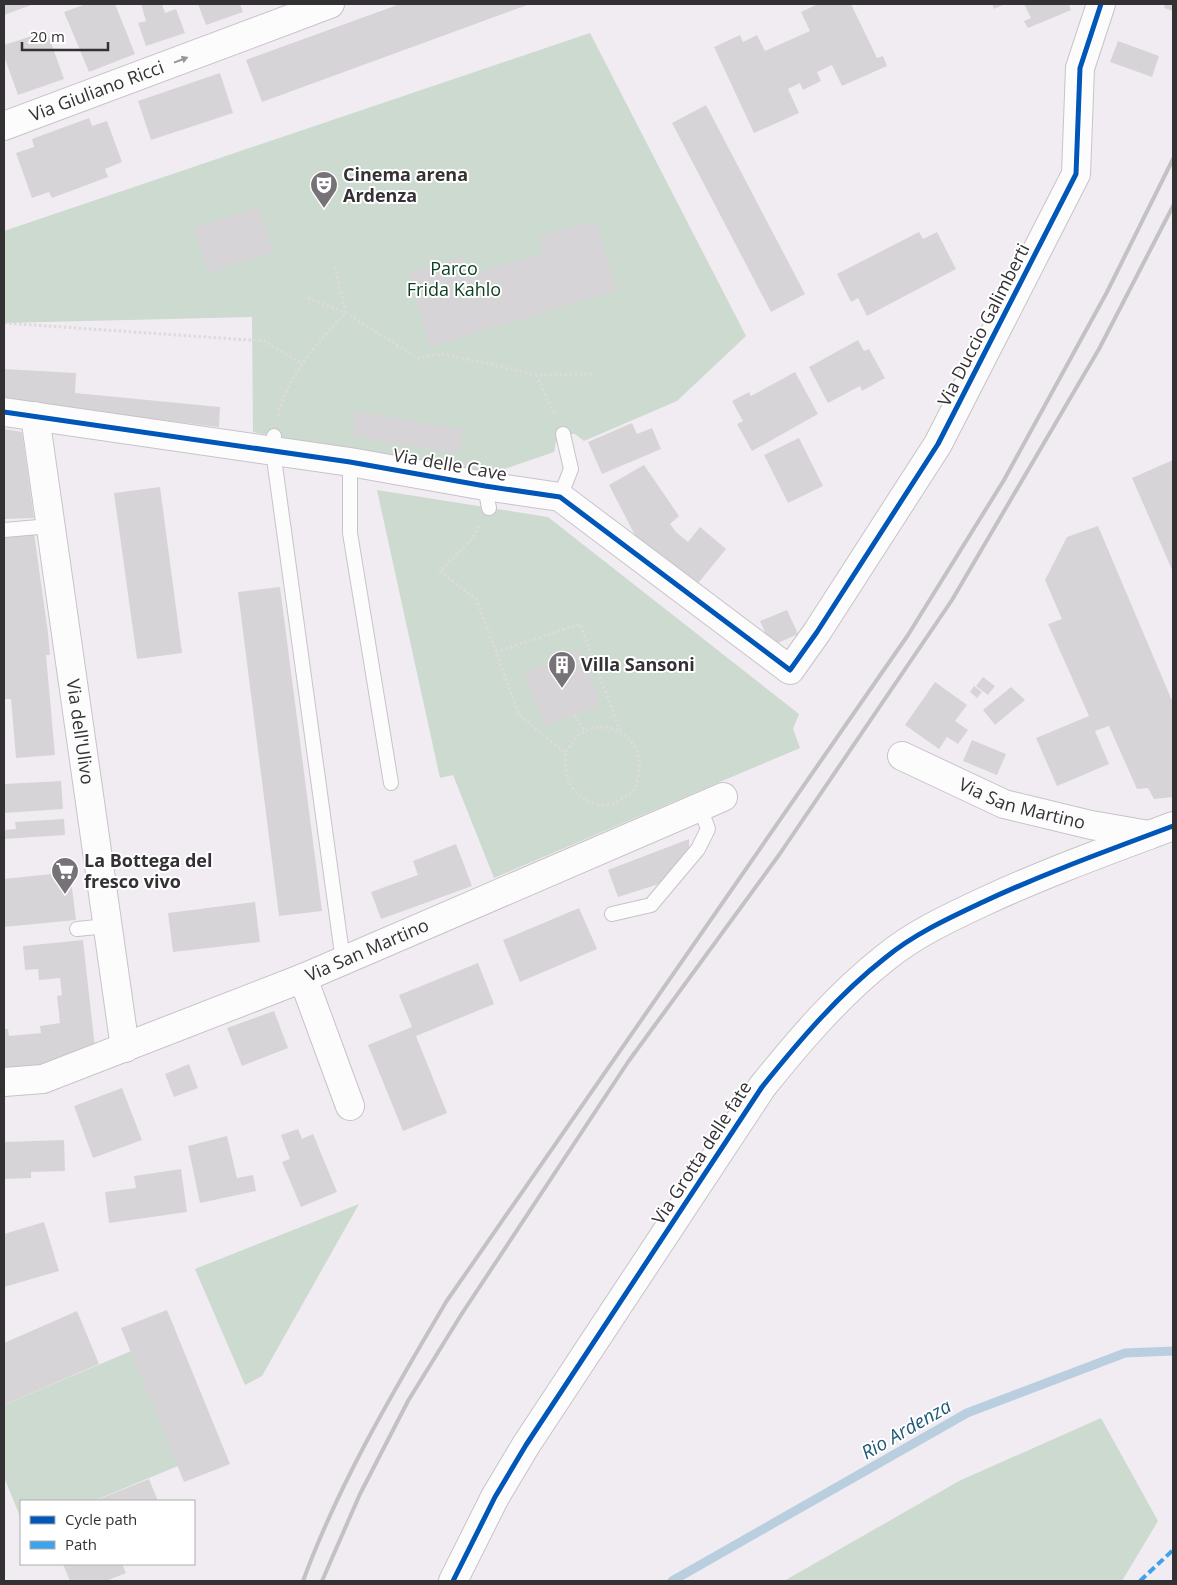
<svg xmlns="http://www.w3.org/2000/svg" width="1177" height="1585" viewBox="0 0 1177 1585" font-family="'Open Sans',sans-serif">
<rect width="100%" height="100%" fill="#f1ecf2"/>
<g fill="#ccdad0">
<polygon points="590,33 746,336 677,401 584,441 575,434 563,434 556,442 554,452 481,477 253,432 252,317 4,323 4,231"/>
<polygon points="377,490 548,517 799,714 793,729 800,748 494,878 453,775 440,778"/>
<polygon points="359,1204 262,1376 245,1385 195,1269"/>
<polygon points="131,1351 178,1466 93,1501 21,1501 21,1519 4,1477 4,1405"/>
<polygon points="1101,1418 1158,1521 1122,1581 784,1581 959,1481"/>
</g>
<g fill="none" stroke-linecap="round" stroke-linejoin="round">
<polyline stroke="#b9cfe0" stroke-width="9" points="672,1581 967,1413 1125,1353 1173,1351"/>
</g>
<g fill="#d7d4d8">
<polygon points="4,4 34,4 4,15"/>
<polygon points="86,4 115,4 135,54 89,72 64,12"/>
<polygon points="141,4 162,4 165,13 176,9 185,33 146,46 138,23 146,21"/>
<polygon points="198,4 240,4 243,12 206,25"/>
<polygon points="400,4 530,4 262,102 246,60"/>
<polygon points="818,4 851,4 877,58 883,56 887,66 842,86 832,65 817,72 821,81 803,90 800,83 788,89 799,113 754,133 714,47 740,35 743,42 757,35 765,51 810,31 801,12"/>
<polygon points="992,4 1005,4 994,9"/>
<polygon points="1024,4 1069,4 1071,10 1028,28 1024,21 1031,18"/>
<polygon points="1165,4 1173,4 1173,11 1164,8"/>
<polygon points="47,31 64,79 18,95 4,56 4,45"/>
<polygon points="1118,41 1159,56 1152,77 1110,62"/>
<polygon points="220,73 233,113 151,140 138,101"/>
<polygon points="706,105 805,294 771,312 672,123"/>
<polygon points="89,118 92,126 107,121 122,162 105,169 108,177 52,198 49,192 32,198 16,153 34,147 32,139"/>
<polygon points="259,207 273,252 209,273 194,228"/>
<polygon points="596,221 617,290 430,347 408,274 462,257 468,276 544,253 539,237"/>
<polygon points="919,232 923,239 937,232 956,269 867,316 858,298 851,302 837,274"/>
<polygon points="858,340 864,351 869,349 885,378 862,391 860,386 828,403 809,367"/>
<polygon points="4,369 76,373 75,393 220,407 219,427 4,401"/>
<polygon points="795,372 818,414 752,451 737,424 743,421 732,401 749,392 751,396"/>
<polygon points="356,411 463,430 459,454 352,436"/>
<polygon points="632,423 637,434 652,428 661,449 602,474 588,442"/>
<polygon points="4,429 22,432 34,518 4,519"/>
<polygon points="799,438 823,486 788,503 764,455"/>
<polygon points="1173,460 1173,572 1132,478"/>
<polygon points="644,465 679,516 670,524 676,532 688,542 700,527 726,549 695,587 637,539 609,485"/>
<polygon points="160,487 182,653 137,659 114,493"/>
<polygon points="1098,526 1173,703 1173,797 1154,799 1148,788 1137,789 1109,726 1095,731 1109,764 1057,786 1036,738 1089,716 1048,624 1062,619 1045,580 1067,537"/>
<polygon points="34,533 48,633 50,655 46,655 55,755 16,758 11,699 4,699 4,536"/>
<polygon points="280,587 322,911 279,916 238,592"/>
<polygon points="787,610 798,634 771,646 760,621"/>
<polygon points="580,651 601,705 545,726 524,673"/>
<polygon points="983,677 995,686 988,695 976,686"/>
<polygon points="935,682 967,705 955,721 968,730 958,744 947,737 939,749 905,725"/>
<polygon points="974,686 982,692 977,698 970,692"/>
<polygon points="1011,687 1025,700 995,725 983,710"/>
<polygon points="972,740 1006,754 997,775 963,761"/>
<polygon points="61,781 63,809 4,813 4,784"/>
<polygon points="64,819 65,835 4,839 4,830 16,829 15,822"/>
<polygon points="689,839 689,848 659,884 618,897 608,870"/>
<polygon points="456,844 472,886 381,919 371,892 418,875 413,861"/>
<polygon points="70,872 76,920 4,927 4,879"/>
<polygon points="255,902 260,942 173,952 168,913"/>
<polygon points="579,908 597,949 520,982 503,940"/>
<polygon points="83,940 95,1048 45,1067 4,1071 4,1029 8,1029 9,1036 41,1033 40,1026 60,1023 57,996 62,995 60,978 39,980 38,969 25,970 23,946"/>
<polygon points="478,963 494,1004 416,1036 447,1113 403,1131 368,1045 412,1027 399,995"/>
<polygon points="274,1011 288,1048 242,1066 227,1028"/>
<polygon points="189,1064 198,1088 174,1097 165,1074"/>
<polygon points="122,1088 142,1140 93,1158 74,1106"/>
<polygon points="298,1129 302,1139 313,1134 337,1192 301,1207 282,1162 290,1159 281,1135"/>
<polygon points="227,1136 237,1178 253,1175 256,1191 200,1203 188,1146"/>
<polygon points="64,1140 65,1171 31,1172 31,1178 4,1179 4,1142"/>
<polygon points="181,1169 187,1212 109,1223 105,1192 136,1188 134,1176"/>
<polygon points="44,1222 59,1271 4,1287 4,1234"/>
<polygon points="167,1310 230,1464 184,1482 121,1328"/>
<polygon points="77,1311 99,1364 4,1405 4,1343"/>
<polygon points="149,1479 158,1501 94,1501"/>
<polygon points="63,1564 122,1564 126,1573 106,1581 70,1581"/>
</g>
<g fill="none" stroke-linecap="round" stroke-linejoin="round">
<defs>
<g id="service">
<polyline points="274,436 273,451 343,961"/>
<polyline points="350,462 350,533 391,783"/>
<polyline points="485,486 489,508"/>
<polyline points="560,497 571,469 563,434"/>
<polyline points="4,530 50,526"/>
<polyline points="612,914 651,905 698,849 708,829 700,807"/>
<polyline points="77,929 107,926"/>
</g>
<g id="minor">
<path id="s1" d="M4,126L330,4"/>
<polyline points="4,412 350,462 485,486 560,497 790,670 817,632 938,444 1076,174 1080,68 1101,4"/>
<path id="s2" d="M35,416L125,1048"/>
<path id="s3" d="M902,756L1004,804L1091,825L1149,835"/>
<polyline points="303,978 350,1106"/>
<path id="s4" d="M4,1082L43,1079L303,978L723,797"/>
</g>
<path id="tertiary" d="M453,1581L495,1497L526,1445L762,1087C799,1041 838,995 885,958C914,934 949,918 983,902C1045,873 1109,850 1173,826"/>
</defs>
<use href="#service" stroke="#c7c3c8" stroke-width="16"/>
<use href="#minor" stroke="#c7c3c8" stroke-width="30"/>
<use href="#tertiary" stroke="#c7c3c8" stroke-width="30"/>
<g stroke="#dcdadc" stroke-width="3" stroke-dasharray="2.5 2.5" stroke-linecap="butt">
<polyline points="308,298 346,313 418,358 445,354 536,375 593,374"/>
<polyline points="4,323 264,341 303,364"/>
<polyline points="536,375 555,415"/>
<path d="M278,416C287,376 318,341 346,313L335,267"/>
<path d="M479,526L472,539L440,571L477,600L519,715L565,753C566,761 565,773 568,780C574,796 601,813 618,801C622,798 630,795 634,790C636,788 636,782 637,780C648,747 618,716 585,731C576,735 571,745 565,753"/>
<polyline points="496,652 580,624 621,733"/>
<polyline points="574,715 585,731"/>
</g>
<use href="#service" stroke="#fdfcfd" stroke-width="14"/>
<use href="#minor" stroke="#fdfcfd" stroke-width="28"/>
<use href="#tertiary" stroke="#fdfcfd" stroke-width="28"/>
<g stroke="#c2c2c2" stroke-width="4">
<path d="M303,1581C339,1483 393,1392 446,1302L908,635L1004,480L1107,292L1173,159"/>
<polyline points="322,1581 360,1494 408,1401 461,1315 628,1062 779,855 952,600 1099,349 1173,206"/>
</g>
<polyline stroke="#3ea3eb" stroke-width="4" stroke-dasharray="8 4" stroke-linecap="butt" points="1140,1581 1173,1550"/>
<defs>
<g id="cycleway">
<polyline points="4,412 350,462 485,486 560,497 790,670 817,632 938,444 1076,174 1080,68 1101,4"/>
<path d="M453,1581L495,1497L526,1445L762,1087C799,1041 838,995 885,958C914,934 949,918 983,902C1045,873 1109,850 1173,826"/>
</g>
</defs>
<use href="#cycleway" stroke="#fff" stroke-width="8"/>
<use href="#cycleway" stroke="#0057b8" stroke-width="5"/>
</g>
<defs><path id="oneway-solid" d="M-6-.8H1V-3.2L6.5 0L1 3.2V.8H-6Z" transform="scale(1.25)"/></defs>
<use fill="#989699" href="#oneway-solid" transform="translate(181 60) rotate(-21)"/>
<defs>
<symbol id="theatre-pin" viewBox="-11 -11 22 30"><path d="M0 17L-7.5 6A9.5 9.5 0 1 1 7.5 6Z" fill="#767277" stroke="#fff"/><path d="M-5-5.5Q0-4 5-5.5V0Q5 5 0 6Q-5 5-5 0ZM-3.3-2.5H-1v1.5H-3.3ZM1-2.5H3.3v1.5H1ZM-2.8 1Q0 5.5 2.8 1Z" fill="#fff"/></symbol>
<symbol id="building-pin" viewBox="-11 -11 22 30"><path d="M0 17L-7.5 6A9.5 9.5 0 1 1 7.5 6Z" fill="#767277" stroke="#fff"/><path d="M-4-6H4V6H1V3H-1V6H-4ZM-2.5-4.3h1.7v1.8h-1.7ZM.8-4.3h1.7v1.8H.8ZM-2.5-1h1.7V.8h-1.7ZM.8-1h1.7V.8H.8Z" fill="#fff"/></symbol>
<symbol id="supermarket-pin" viewBox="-11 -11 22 30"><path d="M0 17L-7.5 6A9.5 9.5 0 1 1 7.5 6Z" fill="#767277" stroke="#fff"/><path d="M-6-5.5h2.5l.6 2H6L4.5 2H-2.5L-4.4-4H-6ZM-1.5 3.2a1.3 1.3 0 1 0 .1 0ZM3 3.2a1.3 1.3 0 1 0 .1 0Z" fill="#fff"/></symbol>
</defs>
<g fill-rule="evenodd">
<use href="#theatre-pin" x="308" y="169" width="32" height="43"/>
<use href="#building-pin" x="546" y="649" width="32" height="43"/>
<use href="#supermarket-pin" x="49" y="855" width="32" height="43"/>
</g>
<g text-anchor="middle" stroke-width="4" stroke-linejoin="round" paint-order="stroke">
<g font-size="18" fill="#343135" stroke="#fff">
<text dy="6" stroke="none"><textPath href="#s1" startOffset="99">Via Giuliano Ricci</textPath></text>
<text transform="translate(984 325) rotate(-63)" y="6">Via Duccio Galimberti</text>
<text transform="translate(450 465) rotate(10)" y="6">Via delle Cave</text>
<text dy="6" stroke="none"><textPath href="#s2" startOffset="319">Via dell'Ulivo</textPath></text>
<text dy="6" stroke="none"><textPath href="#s3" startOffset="130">Via San Martino</textPath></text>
<text dy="6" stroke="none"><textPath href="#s4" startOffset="388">Via San Martino</textPath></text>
<text transform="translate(702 1153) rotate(-57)" y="6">Via Grotta delle fate</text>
</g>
<g font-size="18" font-weight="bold" fill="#343135" stroke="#fff" text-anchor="start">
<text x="343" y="181">Cinema arena<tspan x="343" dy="21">Ardenza</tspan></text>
<text x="581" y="671">Villa Sansoni</text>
<text x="84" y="867">La Bottega del<tspan x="84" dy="21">fresco vivo</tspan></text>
</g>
<g font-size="18" fill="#0c4222" stroke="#fff">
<text x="454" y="275">Parco<tspan x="454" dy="21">Frida Kahlo</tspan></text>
</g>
<g font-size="19" font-style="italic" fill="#205a79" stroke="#fff">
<text transform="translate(906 1429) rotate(-30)" y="7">Rio Ardenza</text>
</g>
</g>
<rect width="1177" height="1585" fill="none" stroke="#343135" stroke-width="10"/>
<rect x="20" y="1500" width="175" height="65" fill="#ffffff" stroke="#aeadae"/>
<rect x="30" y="1516" width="25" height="8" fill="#0057b8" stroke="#aeadae"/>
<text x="65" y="1525" font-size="15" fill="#343135">Cycle path</text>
<rect x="30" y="1541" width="25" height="8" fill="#3ea3eb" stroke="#aeadae"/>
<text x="65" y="1550" font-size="15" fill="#343135">Path</text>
<path d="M22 42v8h86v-8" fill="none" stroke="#343135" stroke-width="2.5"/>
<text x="30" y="42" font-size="15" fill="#343135" stroke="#ffffff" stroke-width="4" paint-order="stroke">20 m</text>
</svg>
